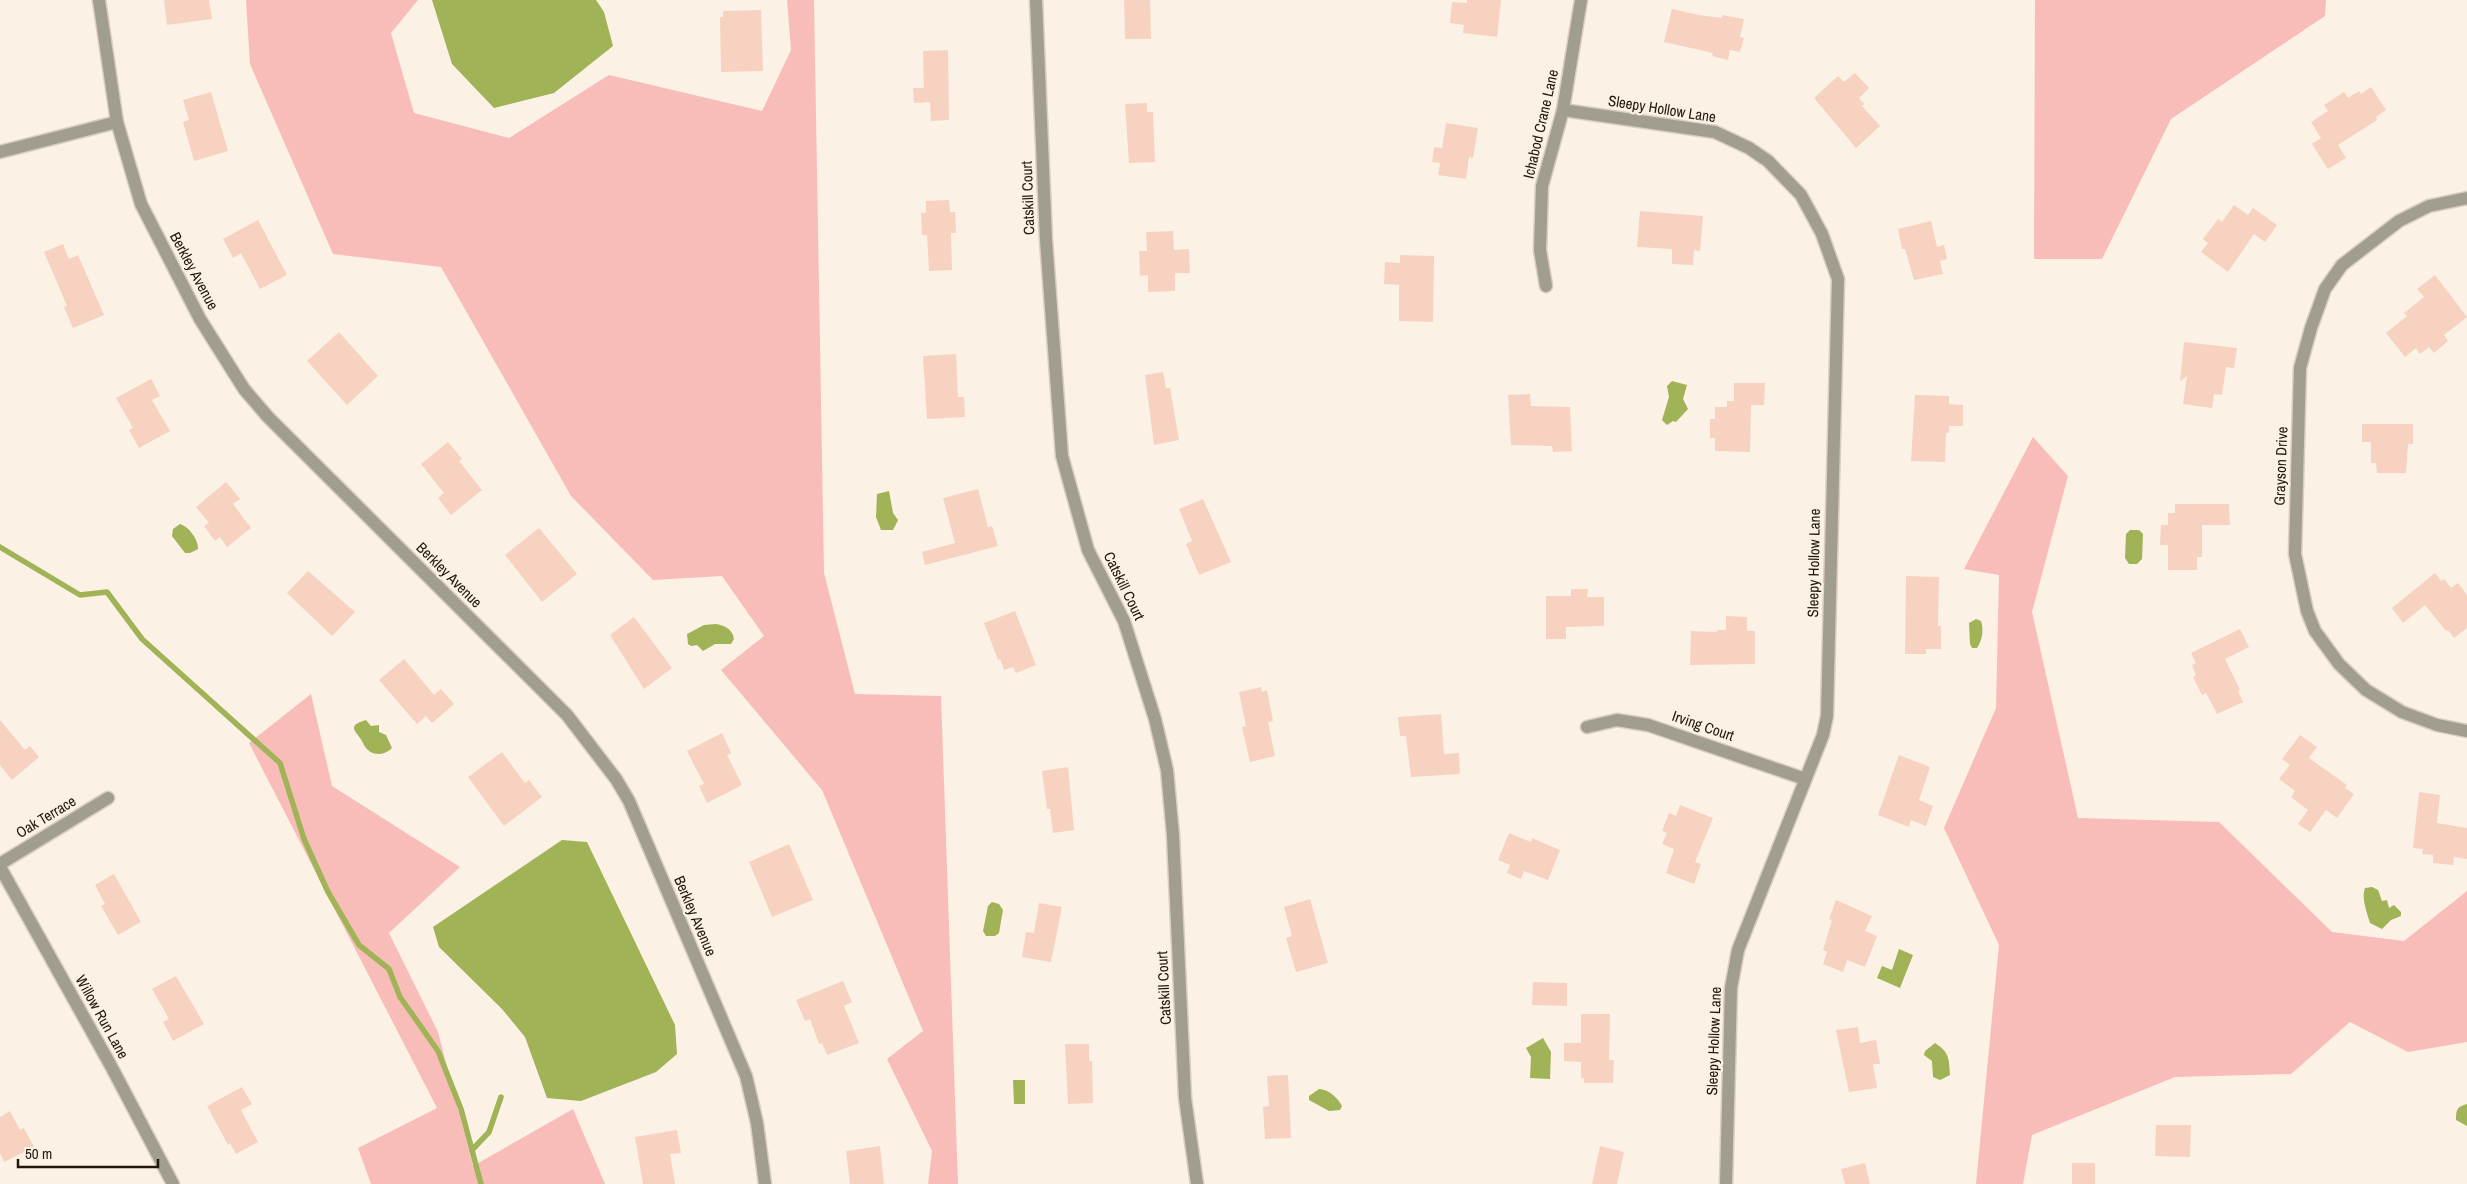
<svg xmlns="http://www.w3.org/2000/svg" width="2467" height="1184" viewBox="0 0 2467 1184" font-family="'Archivo Narrow',sans-serif">
<rect width="100%" height="100%" fill="#fcf1e5"/>
<g fill="#f8bdb8">
<polygon points="246,0 418,0 391,33 414,113 509,138 609,75 762,111 791,50 787,0 814,0 824,573 855,694 941,696 958,1184 928,1184 932,1151 887,1059 923,1031 822,790 721,670 764,636 722,576 653,580 571,496 441,267 333,254 250,64"/>
<polygon points="2035,0 2326,0 2325,16 2171,119 2102,259 2034,259"/>
<polygon points="2033,437 2068,476 2032,612 2078,818 2219,822 2332,932 2404,941 2467,891 2467,1042 2408,1052 2350,1022 2291,1074 2175,1077 2032,1135 2023,1184 1976,1184 1999,945 1944,828 1996,708 1999,575 1964,569"/>
<polygon points="311,694 332,786 460,867 389,933 438,1032 473,1166 573,1109 605,1184 371,1184 358,1148 437,1108 249,743"/>
</g>
<g fill="#a0b356">
<polygon points="432,0 596,0 604,12 613,46 554,93 494,108 452,64"/>
<polygon points="1672,381 1687,385 1683,399 1688,409 1676,422 1673,421 1667,425 1662,420 1669,397 1667,386"/>
<polygon points="889,491 893,513 898,520 893,530 881,530 876,517 877,494"/>
<path d="M180,524C189,527 198,539 198,549L190,553H185L172,536L173,529Z"/>
<polygon points="2130,530 2139,530 2143,534 2142,559 2137,564 2129,564 2125,558 2126,534"/>
<path d="M1976,619L1981,621C1984,629 1982,641 1977,648H1972L1970,644L1969,623Z"/>
<path d="M716,624C726,626 732,629 734,639L731,644H715L703,651L697,645L691,646L688,644L687,634L704,625Z"/>
<path d="M366,720L371,726L379,725V732L386,735L392,748C382,758 368,755 363,743C358,732 344,726 366,720Z"/>
<polygon points="562,840 587,842 675,1025 677,1054 656,1072 581,1101 547,1098 525,1037 502,1009 439,947 433,927"/>
<path d="M2372,887L2378,890L2382,901L2387,900L2389,908L2394,905L2401,912V916L2391,920L2382,929L2370,923C2367,913 2361,897 2365,888Z"/>
<polygon points="992,902 999,904 1003,910 999,933 995,936 986,936 983,931 988,906"/>
<polygon points="1899,949 1913,955 1900,988 1877,978 1882,966 1892,970"/>
<polygon points="1543,1038 1551,1052 1550,1079 1530,1078 1531,1057 1526,1048"/>
<path d="M1935,1043C1949,1052 1949,1058 1950,1075L1940,1080L1933,1077L1932,1061L1924,1055L1925,1051Z"/>
<polygon points="1013,1080 1025,1080 1025,1104 1014,1104"/>
<path d="M1319,1089C1328,1089 1338,1098 1342,1106L1340,1110L1329,1111L1309,1100V1096Z"/>
<path d="M2467,1104V1126L2456,1120C2456,1109 2457,1107 2467,1104Z"/>
</g>
<g fill="none" stroke-linecap="round" stroke-linejoin="round">
<g stroke="#a0b356" stroke-width="5.5">
<polyline points="0,547 80,595 107,592 142,639 280,763 304,839 328,892 359,945 389,969 400,997 438,1051 461,1109 481,1184"/>
<polyline points="472,1150 489,1132 501,1097"/>
</g>
</g>
<g fill="#f7d2c0">
<polygon points="164,0 209,0 212,19 167,25"/>
<polygon points="1124,0 1150,0 1151,39 1125,39"/>
<polygon points="1467,0 1501,0 1497,37 1463,33 1464,25 1450,23 1452,2 1467,3"/>
<polygon points="1672,9 1699,15 1722,18 1722,15 1744,19 1740,37 1744,38 1740,52 1730,50 1728,60 1712,56 1713,53 1664,42"/>
<polygon points="761,10 763,71 721,72 720,17 723,17 723,11"/>
<polygon points="948,50 949,120 931,121 930,102 914,103 913,88 924,88 923,51"/>
<polygon points="1855,73 1869,88 1859,98 1864,104 1862,106 1880,126 1856,148 1814,98 1838,76 1844,82"/>
<polygon points="2371,87 2386,110 2376,117 2377,120 2338,145 2346,158 2328,169 2312,144 2321,138 2311,122 2328,111 2324,105 2344,92 2348,98 2359,91 2361,94"/>
<polygon points="211,92 228,151 194,161 183,122 189,120 183,100"/>
<polygon points="1147,103 1147,112 1153,112 1155,162 1129,163 1125,104"/>
<polygon points="1446,123 1478,128 1473,158 1469,157 1466,179 1438,175 1440,163 1432,162 1434,147 1442,148"/>
<polygon points="949,200 950,212 955,212 956,233 951,233 952,270 929,271 927,235 922,235 921,213 926,213 926,201"/>
<polygon points="2234,205 2248,215 2253,208 2277,225 2265,242 2254,234 2228,272 2201,252 2208,243 2203,239 2218,219 2222,222"/>
<polygon points="1640,211 1703,216 1700,251 1694,250 1693,265 1672,264 1672,249 1637,247"/>
<polygon points="258,220 287,275 260,289 241,253 233,258 223,239"/>
<polygon points="1931,221 1937,247 1944,245 1947,259 1940,261 1943,274 1914,280 1905,249 1902,249 1898,229"/>
<polygon points="1173,231 1174,250 1189,249 1190,273 1175,273 1175,291 1148,292 1148,275 1140,276 1139,251 1147,251 1146,232"/>
<polygon points="63,244 69,259 78,255 104,315 73,328 64,307 67,306 44,252"/>
<polygon points="1400,255 1434,256 1433,322 1399,321 1399,285 1384,284 1385,262 1400,263"/>
<polygon points="2435,275 2467,317 2444,335 2448,341 2434,353 2429,347 2420,354 2416,348 2405,357 2386,333 2407,316 2404,313 2424,297 2417,289"/>
<polygon points="339,332 378,376 347,405 307,361"/>
<polygon points="2184,342 2237,348 2234,368 2226,367 2222,395 2214,394 2212,408 2183,404 2187,376 2180,381"/>
<polygon points="956,354 958,397 964,397 965,417 927,419 923,356"/>
<polygon points="1163,372 1166,388 1170,388 1179,440 1154,445 1145,375"/>
<polygon points="151,379 160,396 152,400 170,431 139,448 129,430 133,428 116,398"/>
<polygon points="1734,383 1765,383 1764,405 1751,405 1750,452 1715,451 1715,438 1710,438 1710,419 1715,419 1715,407 1727,407 1727,401 1734,401"/>
<polygon points="1530,394 1531,406 1570,407 1572,451 1553,452 1552,446 1511,445 1508,395"/>
<polygon points="1915,395 1949,396 1949,404 1963,405 1963,426 1949,426 1949,433 1946,433 1945,462 1911,461"/>
<polygon points="2362,424 2413,424 2413,444 2408,444 2406,473 2377,473 2376,463 2371,463 2371,442 2362,442"/>
<polygon points="448,442 462,459 459,461 482,490 451,515 438,498 444,493 421,464"/>
<polygon points="226,482 240,499 233,504 251,528 227,547 220,537 215,541 204,526 209,523 196,507"/>
<polygon points="978,489 988,527 992,526 998,546 925,565 922,552 955,543 943,498"/>
<polygon points="1203,499 1231,562 1199,575 1186,544 1192,541 1179,509"/>
<polygon points="2175,504 2229,504 2230,525 2202,525 2202,557 2197,557 2197,570 2168,570 2168,545 2160,545 2161,525 2168,525 2168,513 2175,513"/>
<polygon points="539,528 577,574 542,602 505,555"/>
<polygon points="308,571 355,612 332,636 287,593"/>
<polygon points="2435,573 2441,581 2444,579 2451,588 2458,583 2467,595 2467,628 2454,638 2448,630 2446,631 2425,605 2403,623 2392,608"/>
<polygon points="1906,576 1939,577 1938,626 1941,626 1941,649 1926,649 1926,654 1905,654"/>
<polygon points="1571,589 1588,589 1587,597 1604,597 1604,626 1566,627 1566,639 1546,639 1546,596 1571,596"/>
<polygon points="1015,611 1036,665 1016,673 1013,667 1004,670 1000,659 998,660 984,623"/>
<polygon points="1726,616 1747,617 1747,631 1755,631 1755,664 1690,665 1691,631 1717,632 1717,630 1726,630"/>
<polygon points="634,617 672,668 644,689 610,635"/>
<polygon points="2240,629 2249,647 2225,659 2240,690 2238,691 2243,702 2217,714 2206,693 2202,695 2193,677 2196,675 2192,665 2196,663 2191,653"/>
<polygon points="404,659 434,695 441,689 454,704 432,723 426,716 417,724 379,680"/>
<polygon points="1261,687 1262,692 1267,690 1273,721 1268,722 1275,756 1250,762 1242,727 1246,726 1239,692"/>
<polygon points="1441,714 1444,754 1459,753 1460,774 1411,777 1406,736 1400,736 1398,717"/>
<polygon points="0,720 25,750 30,746 39,757 12,780 0,765"/>
<polygon points="722,733 731,753 727,755 742,785 707,803 699,786 704,784 687,751"/>
<polygon points="2300,735 2317,747 2309,758 2347,785 2345,788 2354,794 2337,818 2326,810 2310,832 2298,824 2308,810 2291,797 2295,791 2279,779 2290,765 2282,759"/>
<polygon points="502,752 525,783 529,780 542,797 504,826 468,777"/>
<polygon points="1899,755 1930,767 1919,800 1933,806 1926,826 1911,820 1909,827 1878,815"/>
<polygon points="1068,767 1074,830 1053,833 1050,809 1047,809 1042,771"/>
<polygon points="2419,792 2440,795 2437,823 2467,828 2467,859 2454,857 2453,865 2433,863 2433,855 2422,854 2423,849 2413,848"/>
<polygon points="1680,805 1713,818 1695,862 1701,864 1694,884 1666,873 1674,849 1662,844 1667,833 1662,831 1669,813 1676,816"/>
<polygon points="1509,833 1531,842 1532,838 1560,850 1548,880 1524,871 1521,879 1507,873 1510,865 1498,860"/>
<polygon points="789,844 813,900 772,917 749,862"/>
<polygon points="114,874 141,922 118,935 101,906 105,904 95,885"/>
<polygon points="1310,899 1328,963 1296,972 1286,938 1292,936 1284,907"/>
<polygon points="1836,900 1872,916 1865,931 1877,936 1865,967 1847,960 1843,972 1823,964 1827,952 1823,950 1832,920 1829,919"/>
<polygon points="1039,903 1062,907 1051,962 1022,957 1026,932 1034,933"/>
<polygon points="176,976 204,1024 173,1041 163,1022 169,1019 152,989"/>
<polygon points="843,981 852,1002 844,1006 859,1043 827,1055 822,1043 819,1044 810,1019 805,1021 796,1000"/>
<polygon points="1533,982 1567,983 1567,1006 1532,1005"/>
<polygon points="1581,1014 1610,1014 1609,1060 1614,1060 1613,1083 1584,1083 1584,1078 1581,1078 1581,1062 1564,1061 1564,1043 1581,1043"/>
<polygon points="1858,1027 1860,1043 1876,1040 1880,1064 1873,1064 1877,1088 1849,1092 1836,1030"/>
<polygon points="1065,1044 1089,1044 1089,1061 1092,1061 1093,1103 1068,1104"/>
<polygon points="1288,1075 1291,1138 1265,1139 1263,1107 1269,1106 1267,1076"/>
<polygon points="242,1087 252,1104 241,1110 258,1142 236,1154 230,1143 228,1145 207,1106"/>
<polygon points="10,1111 20,1130 24,1128 34,1147 4,1162 0,1153 0,1117"/>
<polygon points="2156,1125 2191,1125 2190,1157 2155,1156"/>
<polygon points="677,1130 681,1153 670,1154 675,1184 643,1184 635,1137"/>
<polygon points="880,1146 884,1184 850,1184 846,1151"/>
<polygon points="1600,1146 1624,1152 1617,1184 1592,1184"/>
<polygon points="1865,1163 1870,1184 1845,1184 1841,1169"/>
<rect x="2072" y="1163" width="23" height="21"/>
</g>
<g fill="none" stroke-linecap="round" stroke-linejoin="round">
<defs>
<g id="minor">
<polyline points="99,0 117,122 141,204 200,319 244,389 268,417 567,715 616,779 629,801 746,1076 757,1123 765,1184"/>
<polyline points="1036,0 1046,240 1062,456 1088,550 1124,621 1155,719 1167,770 1173,835 1185,1098 1197,1184"/>
<polyline points="1563,110 1715,132 1749,148 1768,161 1801,195 1822,234 1838,279 1827,716 1823,735 1738,950 1731,988 1726,1184"/>
<polyline points="0,152 117,122"/>
<polyline points="2467,198 2429,206 2399,221 2342,265 2325,289 2311,328 2300,368 2295,554 2307,611 2315,631 2339,664 2366,690 2402,712 2437,725 2467,731"/>
<polyline points="1546,286 1540,250 1542,186 1563,110 1581,0"/>
<polyline points="1587,727 1617,720 1648,725 1805,779"/>
<polyline points="0,864 108,798"/>
<polyline points="0,867 111,1066 173,1184"/>
</g>
</defs>
<use href="#minor" stroke="#d9cec2" stroke-width="15"/>
<use href="#minor" stroke="#a29e8f" stroke-width="12"/>
</g>
<g text-anchor="middle" stroke-width="4.5" stroke-linejoin="round" paint-order="stroke">
<g font-size="15" fill="#20180d" stroke="#fcf1e5">
<text transform="translate(1662 109) rotate(9)" y="5">Sleepy Hollow Lane</text>
<text transform="translate(1541 124) rotate(-77)" y="5">Ichabod Crane Lane</text>
<text transform="translate(1028 198) rotate(-92)" y="5">Catskill Court</text>
<text transform="translate(194 271) rotate(62)" y="5">Berkley Avenue</text>
<text transform="translate(2281 466) rotate(-88)" y="5">Grayson Drive</text>
<text transform="translate(1814 563) rotate(-89)" y="5">Sleepy Hollow Lane</text>
<text transform="translate(449 575) rotate(45)" y="5">Berkley Avenue</text>
<text transform="translate(1124 586) rotate(64)" y="5">Catskill Court</text>
<text transform="translate(1703 726) rotate(19)" y="5">Irving Court</text>
<text transform="translate(46 817) rotate(-31)" y="5">Oak Terrace</text>
<text transform="translate(695 916) rotate(67)" y="5">Berkley Avenue</text>
<text transform="translate(1164 988) rotate(-93)" y="5">Catskill Court</text>
<text transform="translate(102 1017) rotate(61)" y="5">Willow Run Lane</text>
<text transform="translate(1714 1041) rotate(-88)" y="5">Sleepy Hollow Lane</text>
</g>
</g>
<path d="M18 1159v8h140v-8" fill="none" stroke="#20180d" stroke-width="2.5"/>
<text x="25" y="1159" font-size="15" fill="#20180d" stroke="#fcf1e5" stroke-width="4" paint-order="stroke">50 m</text>
</svg>
